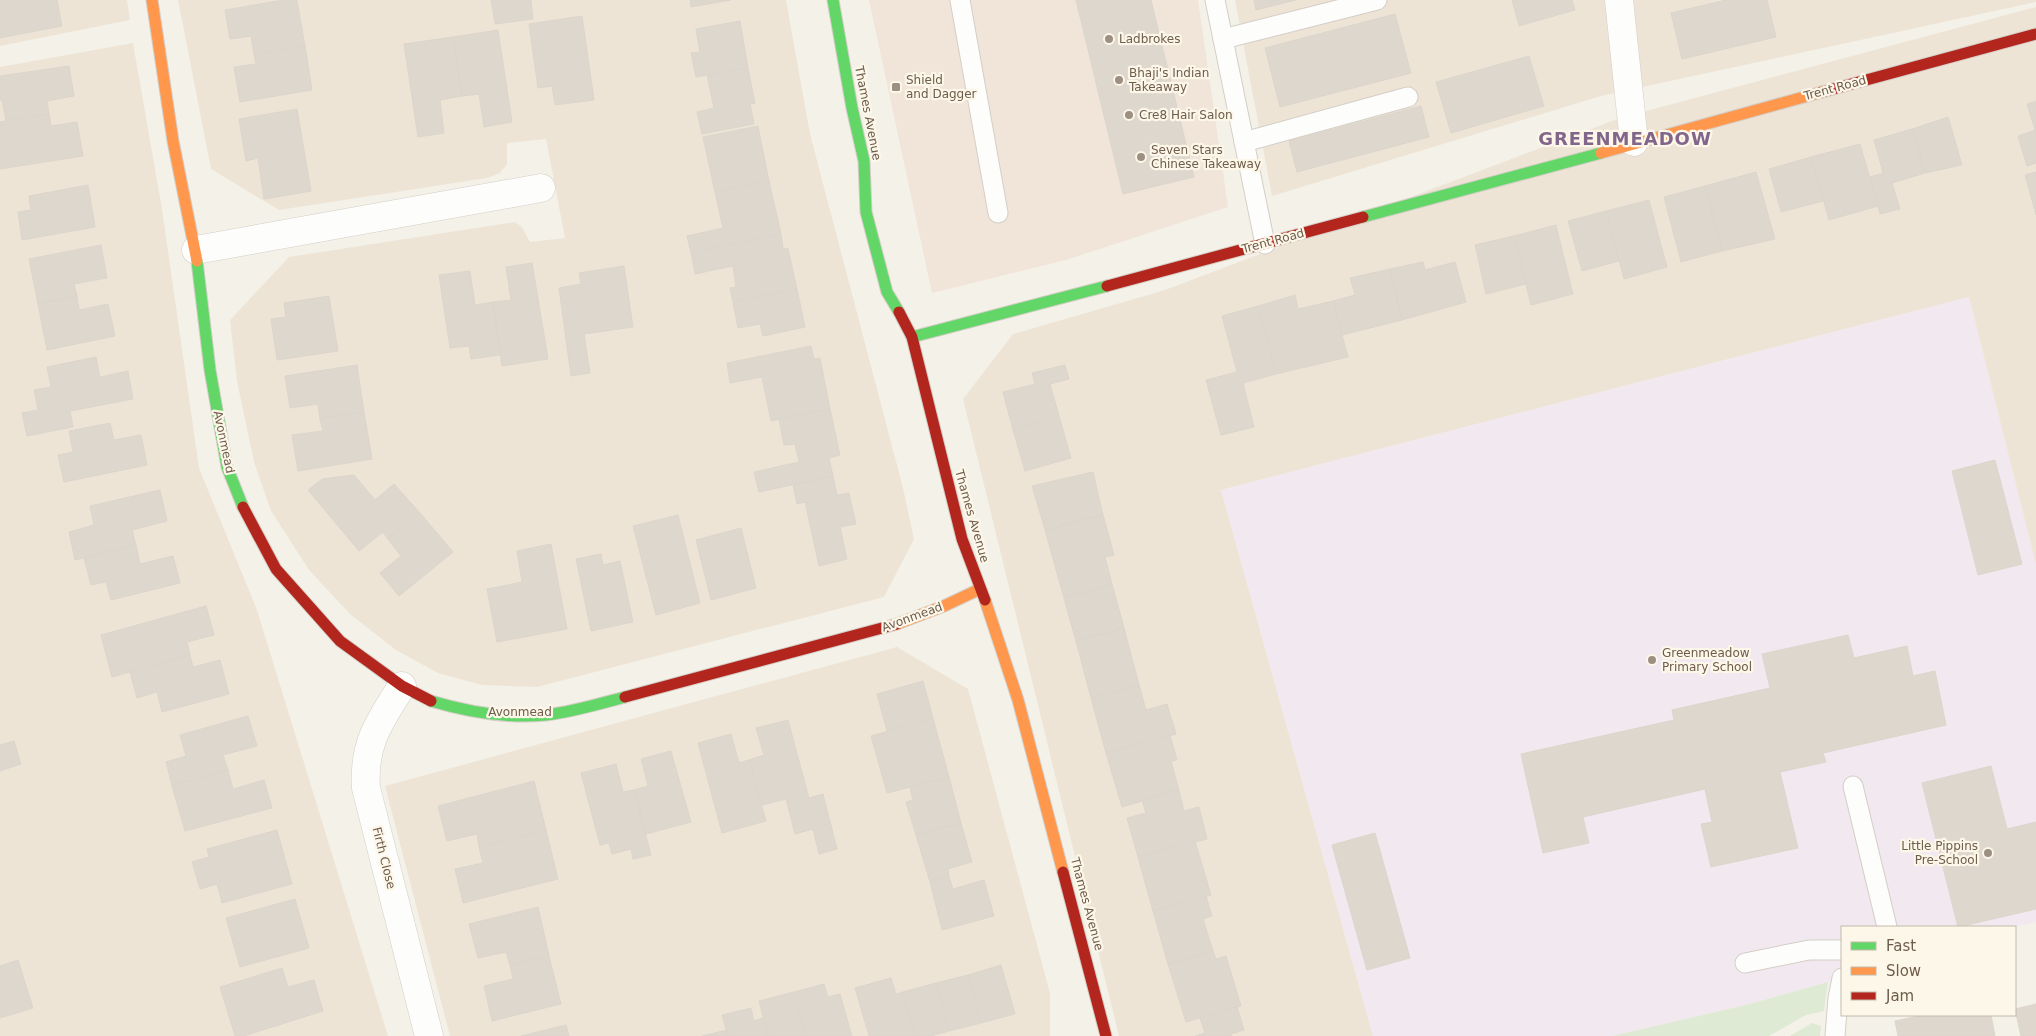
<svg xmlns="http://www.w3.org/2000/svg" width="2036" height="1036" viewBox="0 0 2036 1036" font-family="'DejaVu Sans',sans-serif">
<rect width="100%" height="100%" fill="#f4f1e8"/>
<g fill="#ede4d6">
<polygon points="0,0 127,0 130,20 0,46"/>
<polygon points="178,0 786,0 810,134 903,488 914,539 884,597 537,687 482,685 438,673 396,650 350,614 309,570 271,511 254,462 237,381 230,320 289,257 515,222 522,227 530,242 565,238 546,139 507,143 507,164 500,173 487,178 279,210 211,169"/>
<polygon points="1235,0 2036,0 2036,2 1601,96 1272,196"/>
<polygon points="2036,7 2036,565 1969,297 1221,490 1373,1036 1119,1036 963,399 1013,334 1165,290 1620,118"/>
<polygon points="133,43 162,209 199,468 257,610 388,1036 0,1036 0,67"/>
<polygon points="897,647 968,689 1050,993 1050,1036 450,1036 385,786"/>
</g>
<polygon fill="#f1e4d9" points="869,0 1198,0 1228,207 1066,260 932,293"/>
<polygon fill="#f2e8ef" points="1969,297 2036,565 2036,922 2015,927 1842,927 1842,982 1828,982 1746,1005 1612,1036 1373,1036 1221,490"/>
<g fill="#dfead4">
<polygon points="1828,982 1824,1011 1806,1015 1769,1036 1612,1036 1746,1005"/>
<polygon points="1812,1023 1821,1026 1820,1036 1790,1036"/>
</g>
<g fill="#ddd7ce" stroke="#dcd5cb">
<polygon points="0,0 57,0 62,26 0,38"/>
<polygon points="283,0 297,0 305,46 254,54 251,36 230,39 225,10"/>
<polygon points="491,0 531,0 533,19 495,24"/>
<polygon points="690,0 731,0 691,7"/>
<polygon points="1076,0 1151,0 1194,177 1123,194"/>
<polygon points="1254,0 1296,0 1256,10"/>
<polygon points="1512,0 1572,0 1575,10 1519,26"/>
<polygon points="1726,0 1767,0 1776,37 1682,59 1671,13"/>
<polygon points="1395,14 1411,73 1280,107 1265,48"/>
<polygon points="582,16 594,100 555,105 552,86 538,88 529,24"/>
<polygon points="740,21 748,68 696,77 691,53 700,52 696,29"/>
<polygon points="498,30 512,122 484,127 479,94 462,96 453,37"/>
<polygon points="453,37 462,96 440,100 444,133 418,137 404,44"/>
<polygon points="305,46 312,90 240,102 234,67 256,64 254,54"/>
<polygon points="1529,56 1544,106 1451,133 1436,82"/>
<polygon points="69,66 74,96 47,101 49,114 6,121 2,100 0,100 0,76"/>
<polygon points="748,68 755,103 750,104 754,124 702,134 697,112 714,108 707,75"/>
<polygon points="2036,101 2036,163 2027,166 2018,136 2035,130 2027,104"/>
<polygon points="1421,106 1429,137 1297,172 1289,141"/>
<polygon points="297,109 311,191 264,199 258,158 246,161 239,119"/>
<polygon points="49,114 51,126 77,122 83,156 0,169 0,122"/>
<polygon points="1948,117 1962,165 1925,173 1912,129"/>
<polygon points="758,126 769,181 715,192 703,137"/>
<polygon points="1912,129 1925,173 1892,183 1900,209 1880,214 1870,177 1883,173 1874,140"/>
<polygon points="1860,144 1878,206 1829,220 1811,157"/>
<polygon points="1811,157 1823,201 1781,212 1769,169"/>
<polygon points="1756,172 1775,239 1722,251 1705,186"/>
<polygon points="2036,172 2036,215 2025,175"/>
<polygon points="769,181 781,234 691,253 687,236 723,228 715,192"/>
<polygon points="88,185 95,227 22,240 18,212 31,210 29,196"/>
<polygon points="1705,186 1722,251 1681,262 1664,197"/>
<polygon points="1649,200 1667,267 1624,279 1606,211"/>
<polygon points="1606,211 1619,261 1582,271 1568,221"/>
<polygon points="1556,225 1573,294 1531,305 1514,236"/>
<polygon points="781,234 783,249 788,248 797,289 733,302 730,288 736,287 733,266 695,274 691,253"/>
<polygon points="1514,236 1526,284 1486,294 1475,245"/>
<polygon points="101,245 107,278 74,284 77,296 38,304 29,259"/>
<polygon points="1423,262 1425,270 1455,262 1466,302 1402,320 1390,269"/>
<polygon points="532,263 548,359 502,366 493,302 511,300 506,267"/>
<polygon points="624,266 633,327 584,334 590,373 571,376 559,288 581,284 579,273"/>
<polygon points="1390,269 1402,320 1342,335 1333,301 1355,295 1350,278"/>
<polygon points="470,271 475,305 493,302 500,355 471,359 469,346 450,348 439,275"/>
<polygon points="797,289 805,327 763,336 760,324 738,328 733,302"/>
<polygon points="1295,295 1298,309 1333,301 1348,357 1276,374 1258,306"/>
<polygon points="77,296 79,310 108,304 115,336 47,350 38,304"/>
<polygon points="329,296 338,351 277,360 271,319 286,317 284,303"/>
<polygon points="1258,306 1276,374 1243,383 1254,427 1221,435 1206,380 1237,372 1222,316"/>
<polygon points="811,346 814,359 820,358 830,409 771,421 762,377 730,383 727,363"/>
<polygon points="96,357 100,377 128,371 133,399 70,411 73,427 27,436 22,413 38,410 34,390 51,387 47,367"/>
<polygon points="357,365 364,412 320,419 318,404 290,408 285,376"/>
<polygon points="1065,365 1069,379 1050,384 1059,416 1013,430 1003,392 1035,384 1032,373"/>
<polygon points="830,409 840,455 829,458 833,476 759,492 754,472 799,462 795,444 784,445 779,419"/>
<polygon points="364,412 372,459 298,471 292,435 323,431 320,419"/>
<polygon points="1059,416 1071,458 1025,471 1013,430"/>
<polygon points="110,423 114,440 141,435 147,465 64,482 58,455 73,452 69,431"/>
<polygon points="1995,460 2022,564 1978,575 1952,471"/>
<polygon points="1093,472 1103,515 1045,530 1032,486"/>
<polygon points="354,475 375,500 394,484 420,513 388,539 383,532 359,551 308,490 322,479"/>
<polygon points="833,476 837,495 849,493 856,524 840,527 847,559 819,566 805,502 797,504 793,485"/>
<polygon points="160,490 167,521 132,530 136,545 75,560 69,532 94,525 90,506"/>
<polygon points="420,513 453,552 399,596 380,573 401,556 388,539"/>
<polygon points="678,515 700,603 656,615 633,526"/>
<polygon points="1103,515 1114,555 1105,557 1112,584 1064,598 1045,530"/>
<polygon points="741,528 756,588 711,600 696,540"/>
<polygon points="551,544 567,629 497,642 487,589 522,582 517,551"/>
<polygon points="136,545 140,564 173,556 180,583 111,600 106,582 91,585 84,558"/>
<polygon points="601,554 603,565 620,561 633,622 591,631 576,559"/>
<polygon points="1112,584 1124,628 1076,641 1064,598"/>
<polygon points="206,606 214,635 187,642 190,655 112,677 101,635"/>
<polygon points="1124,628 1139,685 1091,698 1076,641"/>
<polygon points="1848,635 1854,658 1907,646 1913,676 1935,671 1946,725 1823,753 1826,762 1780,772 1798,848 1711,867 1701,824 1712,822 1705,789 1583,817 1589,843 1543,853 1521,754 1674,720 1672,710 1770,688 1762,654"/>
<polygon points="190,655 193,667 220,660 229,694 162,712 157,692 137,698 130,672"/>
<polygon points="923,681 933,718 887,731 877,694"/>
<polygon points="1139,685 1146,710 1167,704 1176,734 1106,753 1091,698"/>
<polygon points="248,716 257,746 223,755 228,770 172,786 166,762 186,756 180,735"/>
<polygon points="933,718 949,777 887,793 871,736"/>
<polygon points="788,720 809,798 823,794 837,849 819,854 813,829 795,834 786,799 762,805 749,760 764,755 756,728"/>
<polygon points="731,734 739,763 749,760 766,821 722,833 698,743"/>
<polygon points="1170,735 1177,760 1171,761 1179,790 1122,807 1106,753"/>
<polygon points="14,741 21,764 0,771 0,745"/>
<polygon points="671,751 691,822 646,834 634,790 648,786 641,759"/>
<polygon points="616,764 623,792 634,790 651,855 633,859 631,849 612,854 609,843 600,845 581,773"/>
<polygon points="1991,766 2007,829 2036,822 2036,909 1958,927 1922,783"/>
<polygon points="228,770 233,789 264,780 272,808 185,831 172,786"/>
<polygon points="949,777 961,823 916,835 906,802 913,800 910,787"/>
<polygon points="534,781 546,830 479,847 477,834 447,841 438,806"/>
<polygon points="1179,790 1184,811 1199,807 1207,839 1138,857 1127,818 1146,813 1142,800"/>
<polygon points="961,823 972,862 948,869 949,877 930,882 916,835"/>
<polygon points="277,830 292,884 222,903 217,884 200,889 192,862 209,857 207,849"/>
<polygon points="546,830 558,879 463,903 455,869 483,863 479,847"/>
<polygon points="1375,833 1410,958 1367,970 1332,845"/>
<polygon points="1195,841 1211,895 1153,911 1138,857"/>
<polygon points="949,877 953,889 984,880 994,916 942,930 930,882"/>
<polygon points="1206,896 1212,916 1203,919 1213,951 1168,964 1153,911"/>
<polygon points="295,899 309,948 240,967 226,918"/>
<polygon points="538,907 549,956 510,965 506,952 478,958 469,924"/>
<polygon points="1213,951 1216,959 1226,956 1241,1006 1186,1022 1168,964"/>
<polygon points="549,956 561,1004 492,1021 484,986 513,979 510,965"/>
<polygon points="18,960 33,1008 0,1018 0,966"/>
<polygon points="1001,965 1015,1014 981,1023 968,975"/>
<polygon points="282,968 288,987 314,980 323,1011 244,1036 235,1036 220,987"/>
<polygon points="968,975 981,1023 949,1031 936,983"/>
<polygon points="891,978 896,994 903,992 915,1036 869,1036 855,988"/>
<polygon points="936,983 949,1031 931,1036 915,1036 903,992"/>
<polygon points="824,984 828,997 840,994 852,1036 806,1036 794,992"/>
<polygon points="794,992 806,1036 768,1036 759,1001"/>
<polygon points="2036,1004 2036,1036 2021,1036 2015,1009"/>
<polygon points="1237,1006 1244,1030 1231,1034 1232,1036 1195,1036 1205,1033 1200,1018"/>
<polygon points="751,1008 754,1021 763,1018 768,1036 728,1036 722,1015"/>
<polygon points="1923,1015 1991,1015 1995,1036 1898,1036 1895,1021"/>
<polygon points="566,1025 569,1036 521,1036"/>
<polygon points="727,1030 728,1036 702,1036"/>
</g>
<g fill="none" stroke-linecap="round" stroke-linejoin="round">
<defs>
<g id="lane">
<polyline points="960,0 998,213"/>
<polyline points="1215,0 1265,244"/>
<polyline points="1223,39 1377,0"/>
<polyline points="1244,142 1408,97"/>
<polyline points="1853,786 1887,927"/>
<polyline points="1745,963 1809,950 1842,950"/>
<polyline points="1835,1036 1838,998 1842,978"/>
</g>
<g id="street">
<polyline points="1619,0 1634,142"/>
<polyline points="196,250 541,188"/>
<path d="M402,686C379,722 363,744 366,788L429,1036"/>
</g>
<g id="fast">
<polyline points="833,0 852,108 864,161 866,212 887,292 899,312"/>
<polyline points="1363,217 1601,153"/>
<polyline points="197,261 210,370 227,467 243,507"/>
<polyline points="912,337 1107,286"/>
<path d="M431,701C468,712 507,719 546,715C572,712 599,704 625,697"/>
</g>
<g id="slow">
<polyline points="152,0 173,141 197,261"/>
<polyline points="1601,153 1822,92"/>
<polyline points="985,600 1018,700 1063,872"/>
<polyline points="897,624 944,606 980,589"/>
</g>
<g id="jam">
<polyline points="1822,92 2036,34"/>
<polyline points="1107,286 1363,217"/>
<polyline points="899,312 912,337 962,539 985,600"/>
<polyline points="243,507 276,569 340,641 402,686 431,701"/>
<polyline points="625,697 897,624"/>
<polyline points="1063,872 1106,1036"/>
</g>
</defs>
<use href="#lane" stroke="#d3cec6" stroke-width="21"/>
<use href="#street" stroke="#d3cec6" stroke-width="29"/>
<use href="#fast" stroke="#d4cec7" stroke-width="13"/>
<use href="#slow" stroke="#d4cec7" stroke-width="13"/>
<use href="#jam" stroke="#d4cec7" stroke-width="13"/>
<use href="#lane" stroke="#fdfdfc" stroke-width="19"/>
<use href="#street" stroke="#fdfdfc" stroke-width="28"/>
<use href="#fast" stroke="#63d668" stroke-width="11"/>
<use href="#slow" stroke="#ff974d" stroke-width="11"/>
<use href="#jam" stroke="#b3261e" stroke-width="11"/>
</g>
<g fill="#9d9083" stroke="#fdf7e9" stroke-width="2">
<circle cx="1109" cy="39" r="5"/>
<circle cx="1119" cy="80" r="5"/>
<rect x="891" y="82" width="10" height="10" rx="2.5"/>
<circle cx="1129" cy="115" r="5"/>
<circle cx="1141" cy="157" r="5"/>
<circle cx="1652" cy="660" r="5"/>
<circle cx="1988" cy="853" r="5"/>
</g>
<g text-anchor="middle" stroke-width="4.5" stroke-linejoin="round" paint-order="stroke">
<g font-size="12" fill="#6e5c4c" stroke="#fdf7e9" text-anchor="start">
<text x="1119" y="43">Ladbrokes</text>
<text x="1129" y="77">Bhaji's Indian<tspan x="1129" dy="14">Takeaway</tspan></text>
<text x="906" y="84">Shield<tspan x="906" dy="14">and Dagger</tspan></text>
<text x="1139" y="119">Cre8 Hair Salon</text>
<text x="1151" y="154">Seven Stars<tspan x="1151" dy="14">Chinese Takeaway</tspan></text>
<text x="1662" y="657">Greenmeadow<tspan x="1662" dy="14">Primary School</tspan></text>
<text x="1978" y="850" text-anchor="end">Little Pippins<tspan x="1978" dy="14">Pre-School</tspan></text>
</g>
<g font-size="12" fill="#6e5c4c" stroke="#fdf7e9">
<text transform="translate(1835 88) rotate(-15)" y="4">Trent Road</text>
<text transform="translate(868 113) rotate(79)" y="4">Thames Avenue</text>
<text transform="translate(1273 241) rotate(-15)" y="4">Trent Road</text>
<text transform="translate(224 442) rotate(78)" y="4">Avonmead</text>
<text transform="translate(972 516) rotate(74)" y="4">Thames Avenue</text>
<text transform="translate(912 617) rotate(-20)" y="4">Avonmead</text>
<text x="520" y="716">Avonmead</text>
<text transform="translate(384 858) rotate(76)" y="4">Firth Close</text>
<text transform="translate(1087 904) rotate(75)" y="4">Thames Avenue</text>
</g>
<g font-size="18" font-weight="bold" letter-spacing="1" fill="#81658b" stroke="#fdf7e9">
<text x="1625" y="145">GREENMEADOW</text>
</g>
</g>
<rect x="1841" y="926" width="175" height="90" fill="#fdf7e9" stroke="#c4b9aa"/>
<rect x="1851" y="942" width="25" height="8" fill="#63d668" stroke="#c4b9aa"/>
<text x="1886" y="951" font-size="15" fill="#6e5c4c">Fast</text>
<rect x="1851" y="967" width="25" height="8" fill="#ff974d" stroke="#c4b9aa"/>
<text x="1886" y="976" font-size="15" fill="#6e5c4c">Slow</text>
<rect x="1851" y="992" width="25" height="8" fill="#b3261e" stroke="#c4b9aa"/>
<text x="1886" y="1001" font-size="15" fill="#6e5c4c">Jam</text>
</svg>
